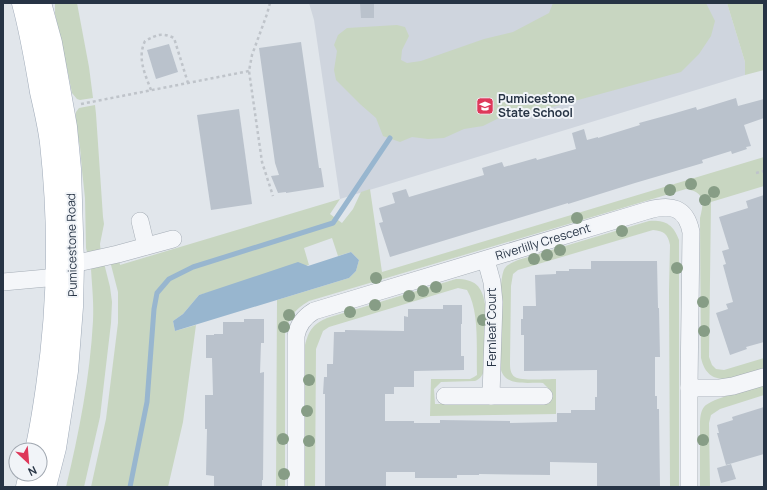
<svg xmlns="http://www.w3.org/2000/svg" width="767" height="490" viewBox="0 0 767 490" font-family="Manrope,sans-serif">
<rect width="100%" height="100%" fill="#e1e6eb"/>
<polygon fill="#cfd5de" points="309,3 727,3 745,62 745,75 340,199 314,20"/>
<g fill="#c8d6c1">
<polygon points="55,3 77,3 89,67 93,98 80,100 77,99 72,93 68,73 55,14"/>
<polygon points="553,3 706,3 715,21 711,36 699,54 681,72 545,109 501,117 483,126 464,129 444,138 428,139 412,137 400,142 383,136 376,118 360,104 336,80 334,70 337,51 334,45 338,35 347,28 397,25 405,27 409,36 402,50 401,60 407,63 421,61 484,39 513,32 549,13"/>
<polygon points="727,3 764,3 764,70 745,75 745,62"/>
<polygon points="95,105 96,114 103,217 104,224 100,244 101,254 90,255 87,252 86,248 85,198 82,170 80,147 75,120 76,112 79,108"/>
<path d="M764,157V186L711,202L709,357L712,365L716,369L724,370L764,358V368C741,375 709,393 701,358L700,218C704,202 705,192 686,189L309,301C294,310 289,317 285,334V487H276L277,300L349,278L356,271L359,260L351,252L338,256L332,238L304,248L309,265L199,295L183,314L173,321L175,331L196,325L183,422L168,487H91L106,419L118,323V292L110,261L119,258L120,265L340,199L330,214L342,223L353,209L361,192L370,189L382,272Z"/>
<path d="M649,221C665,220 673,224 679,240V487H670L669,290L670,245C668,234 664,231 653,230L518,270L513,274L511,286L510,362C510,367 510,374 515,377C521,381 547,379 556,379V414L430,416L431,379H470L474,377L477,375C476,349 480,312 467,290L458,288L329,327L323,331L316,349L315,487H305V345C309,330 313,324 327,318L456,279C475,279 482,286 485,304L484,371C482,376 480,379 475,381L441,382L434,389L435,404H549V389L543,383C528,382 506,387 501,370C501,353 497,278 505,268C508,264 514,262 518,260Z"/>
<path d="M104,263L110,287L112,302L111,323L100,417L84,487H66C79,433 90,377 93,321C94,304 92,286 91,269L93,266Z"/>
<path d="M764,385V395L720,409L711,415L709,423L710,487H700V426C700,420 700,412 704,407C711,398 752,389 764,385Z"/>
</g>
<polygon fill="#98b6cf" points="351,252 359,260 356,271 349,278 175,331 173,321 183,314 199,295 298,262 308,266"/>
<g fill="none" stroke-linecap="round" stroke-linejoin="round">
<polyline stroke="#98b6cf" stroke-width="5" points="130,487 147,402 154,309 157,293 169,279 193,267 333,223 390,138"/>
</g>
<g fill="#bac2cc">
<polygon points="360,3 374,3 374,18 361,18"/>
<polygon points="301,42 319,168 321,168 324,187 286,193 286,192 278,193 271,176 279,175 275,163 259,48"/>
<polygon points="169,44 178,72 156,79 147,50"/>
<polygon points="736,98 738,106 764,99 764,118 744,125 751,146 746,147 747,149 732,154 731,151 702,160 703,163 635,183 568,204 568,203 390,257 379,223 383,222 379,208 395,203 392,193 406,189 409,197 484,175 482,168 502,162 504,167 536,158 537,160 576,149 572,133 584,129 587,140 598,137 598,138 640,125 639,123 672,114 696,107 697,110"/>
<polygon points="239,109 252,204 211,210 197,115"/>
<polygon points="764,195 764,342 746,347 747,349 730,355 716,313 728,309 726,304 733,302 723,265 726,264 722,251 729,249 719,217 748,208 746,201"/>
<polygon points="591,261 657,261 658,308 659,308 660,357 655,357 655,396 657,396 657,409 659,409 660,487 597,487 597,463 550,462 550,475 479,474 479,475 457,475 457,478 415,478 415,472 386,472 386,487 325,487 325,394 323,394 324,377 327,377 327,364 333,364 334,332 345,332 345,330 404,331 404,316 408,317 408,309 443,309 443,305 462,305 462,324 461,324 461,356 464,356 464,370 414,371 414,387 394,387 394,394 385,394 385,421 414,421 414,423 440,423 440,420 510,421 510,423 557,422 557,413 571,413 571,410 595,410 595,397 597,397 597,370 524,371 524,335 521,335 521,319 523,319 523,306 536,306 535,275 556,274 556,271 569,271 569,269 591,269"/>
<polygon points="244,319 264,319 264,343 261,343 260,373 264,372 263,480 262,480 262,487 214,487 214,476 206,475 207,429 205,429 205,395 213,395 212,358 206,358 206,335 214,335 214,334 223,334 223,322 244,322"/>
<polygon points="764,407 764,454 726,465 717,433 719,433 717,425 733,420 732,417"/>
<polygon points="731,464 736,479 721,483 717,468"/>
</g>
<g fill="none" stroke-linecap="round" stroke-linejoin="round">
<defs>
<g id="minor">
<polyline points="140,221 146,246"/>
<polyline points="486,260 492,282 494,302 491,396"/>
<polyline points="73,264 118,254 173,239"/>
<polyline points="3,282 69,276"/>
<polyline points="689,388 720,388 733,386 764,377"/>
<polyline points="445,396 544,396"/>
<path d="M296,487V336C298,325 304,317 314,311L649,210C671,204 686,207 691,232L689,388V487"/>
</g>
<g id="major">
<path d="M23,3C31,32 36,62 41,92C45,109 49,126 51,143C60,224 59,306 47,387C44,408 41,429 36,450"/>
<polyline points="40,3 51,43 66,127 70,169 73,264 72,307 67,371 55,448 45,487"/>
<polyline points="27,487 30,474"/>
</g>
</defs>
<use href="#minor" stroke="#a5adb6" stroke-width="18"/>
<use href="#major" stroke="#9faab8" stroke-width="23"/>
<g stroke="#bfc4ca" stroke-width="2.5" stroke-dasharray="3 3" stroke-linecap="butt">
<polyline points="270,3 267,14 252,55 249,71 262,162 273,196"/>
<path d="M151,90C145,74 137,58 145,41C157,35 161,32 174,38L188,83"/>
<polyline points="81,104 249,71"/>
<polyline points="756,173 764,171"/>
</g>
<use href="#minor" stroke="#f4f6f9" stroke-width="17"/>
<use href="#major" stroke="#fff" stroke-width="22"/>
</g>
<g fill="#879d86">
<circle cx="691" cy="184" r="6"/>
<circle cx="670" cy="190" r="6"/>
<circle cx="714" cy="192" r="6"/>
<circle cx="705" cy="200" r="6"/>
<circle cx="577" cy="218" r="6"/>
<circle cx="622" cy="231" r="6"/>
<circle cx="560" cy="250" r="6"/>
<circle cx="547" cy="255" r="6"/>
<circle cx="534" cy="259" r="6"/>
<circle cx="677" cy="268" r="6"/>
<circle cx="376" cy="278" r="6"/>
<circle cx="436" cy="287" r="6"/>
<circle cx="423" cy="291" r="6"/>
<circle cx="409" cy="296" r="6"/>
<circle cx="703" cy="302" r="6"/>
<circle cx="375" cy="305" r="6"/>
<circle cx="350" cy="312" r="6"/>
<circle cx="289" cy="315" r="6"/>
<circle cx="483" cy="320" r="6"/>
<circle cx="284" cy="327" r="6"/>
<circle cx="704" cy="331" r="6"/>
<circle cx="309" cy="380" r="6"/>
<circle cx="307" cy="411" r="6"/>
<circle cx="283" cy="439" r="6"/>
<circle cx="703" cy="440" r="6"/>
<circle cx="309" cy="441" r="6"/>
<circle cx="284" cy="474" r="6"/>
</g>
<defs>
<symbol id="school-square" viewBox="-11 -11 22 22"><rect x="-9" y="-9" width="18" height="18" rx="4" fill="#de385a" stroke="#f1f4f8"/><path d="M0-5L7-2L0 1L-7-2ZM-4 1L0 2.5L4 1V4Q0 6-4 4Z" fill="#fff"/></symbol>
</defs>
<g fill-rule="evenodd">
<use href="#school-square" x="475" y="96" width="20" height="20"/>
</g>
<g text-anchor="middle" stroke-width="4" stroke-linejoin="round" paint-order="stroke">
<g font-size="12" font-weight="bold" fill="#273445" stroke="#f1f4f8" text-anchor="start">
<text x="498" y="103">Pumicestone<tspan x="498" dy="14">State School</tspan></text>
</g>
<g font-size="12" fill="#273445" stroke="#f1f4f8">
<text transform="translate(543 242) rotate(-17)" y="4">Riverlilly Crescent</text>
<text transform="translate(72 245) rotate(-91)" y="4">Pumicestone Road</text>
<text transform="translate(492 327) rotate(-90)" y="4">Fernleaf Court</text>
</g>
</g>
<rect width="767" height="490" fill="none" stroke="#273445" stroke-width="8"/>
<g transform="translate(28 462) rotate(154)"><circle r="19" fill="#f1f4f8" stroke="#a0a7b0"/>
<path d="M0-3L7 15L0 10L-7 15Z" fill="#de385a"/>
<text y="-6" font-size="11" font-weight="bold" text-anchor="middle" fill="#273445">N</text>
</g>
</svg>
